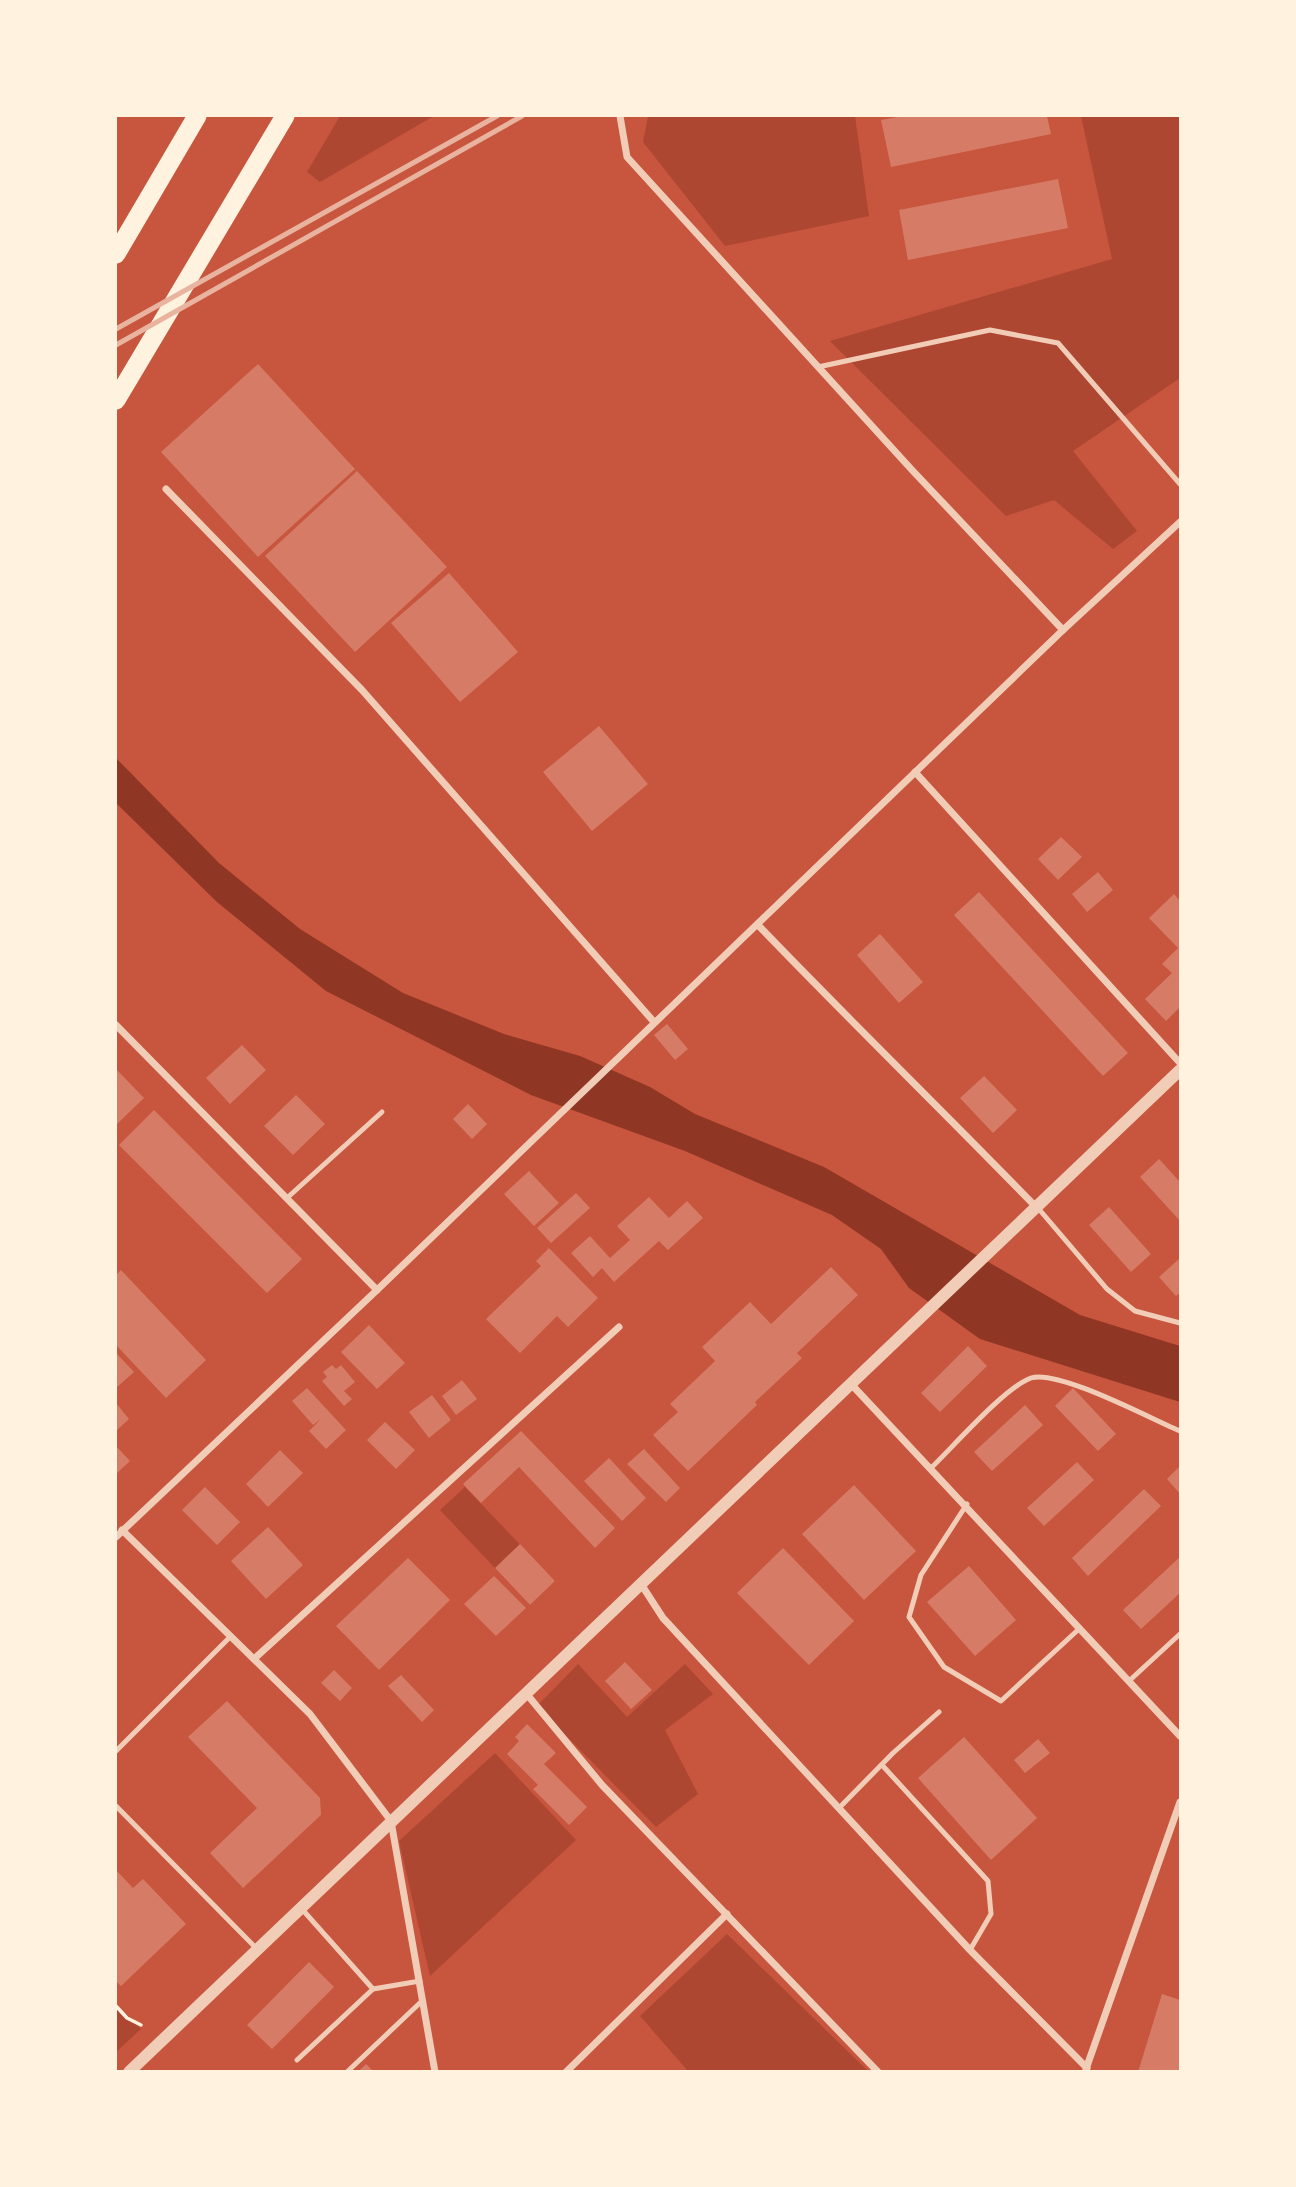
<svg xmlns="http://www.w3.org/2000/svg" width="1296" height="2187" viewBox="0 0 1296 2187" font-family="'Noto Serif',serif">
<rect width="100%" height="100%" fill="#c8553d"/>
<g fill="#ae4732">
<polygon points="340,116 434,116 320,182 307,172"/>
<polygon points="648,116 855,116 869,216 725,246 643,142"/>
<polygon points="1081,116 1180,116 1180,378 1073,451 1137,531 1113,549 1054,500 1006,516 830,341 1112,259"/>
<polygon points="465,1487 555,1581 530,1605 440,1510"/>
<polygon points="578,1664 627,1717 685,1664 713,1694 665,1730 698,1794 656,1827 537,1706"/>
<polygon points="495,1753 576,1840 430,1976 399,1841"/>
<polygon points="727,1934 868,2071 688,2071 640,2016"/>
<polygon points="116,2005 141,2029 116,2052"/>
</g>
<polygon fill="#8f3625" points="116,758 219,863 300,929 403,993 504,1034 580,1056 650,1087 695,1114 824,1167 1080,1315 1180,1346 1180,1402 980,1339 909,1288 881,1249 832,1215 685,1151 531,1095 326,991 217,902 116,803"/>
<g fill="#d67c66">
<polygon points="903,116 1047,116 1051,134 891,167 881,120"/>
<polygon points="1058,179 1068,228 908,260 899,210"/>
<polygon points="258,364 355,469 258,557 161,452"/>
<polygon points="357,471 447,567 355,652 265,556"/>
<polygon points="449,573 518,652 460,702 391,623"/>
<polygon points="599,726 648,784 592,831 543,772"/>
<polygon points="1061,837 1082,857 1058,880 1038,859"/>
<polygon points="1098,872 1113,890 1087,912 1072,894"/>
<polygon points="979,892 1128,1053 1103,1076 954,915"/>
<polygon points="1174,894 1180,901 1180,1007 1166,1021 1145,999 1172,973 1162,964 1178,948 1149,918"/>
<polygon points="880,934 923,982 899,1003 857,955"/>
<polygon points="667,1024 688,1049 675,1060 654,1035"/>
<polygon points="242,1045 266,1070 230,1104 206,1078"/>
<polygon points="116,1069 144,1098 116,1125"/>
<polygon points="984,1076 1017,1110 993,1133 960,1098"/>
<polygon points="296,1095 325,1124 293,1155 264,1126"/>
<polygon points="468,1104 487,1124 472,1139 453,1119"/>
<polygon points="154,1110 302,1259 267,1293 119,1145"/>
<polygon points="1159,1159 1180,1182 1180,1221 1140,1177"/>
<polygon points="529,1171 559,1203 534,1226 504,1194"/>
<polygon points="576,1193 590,1208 551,1243 537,1228"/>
<polygon points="649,1197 669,1218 687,1201 703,1218 668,1250 659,1241 614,1282 602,1268 593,1277 571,1253 590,1236 610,1258 630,1240 617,1226"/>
<polygon points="1109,1207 1151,1254 1131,1272 1089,1225"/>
<polygon points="549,1248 598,1298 568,1327 557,1316 520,1353 486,1319 541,1266 536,1261"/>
<polygon points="1180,1258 1180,1293 1176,1296 1159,1277"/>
<polygon points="831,1267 858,1295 797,1353 802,1358 755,1402 757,1405 688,1471 653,1435 678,1412 670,1404 715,1361 702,1347 750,1302 771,1324"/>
<polygon points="121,1270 206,1360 166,1398 116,1345 116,1275"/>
<polygon points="369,1325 405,1363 377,1389 341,1352"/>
<polygon points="968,1346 987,1366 940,1412 921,1393"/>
<polygon points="117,1354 134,1372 116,1388 116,1356"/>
<polygon points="332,1365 336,1369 341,1365 355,1382 344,1391 352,1399 344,1406 322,1381 327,1377 323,1372"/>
<polygon points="462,1380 477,1399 456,1415 442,1396"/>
<polygon points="307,1388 346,1430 326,1449 309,1431 321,1419 313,1425 292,1401"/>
<polygon points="1073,1388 1116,1434 1098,1451 1055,1406"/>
<polygon points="432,1395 451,1420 429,1438 409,1412"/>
<polygon points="116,1403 129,1419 116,1431"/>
<polygon points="1025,1405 1043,1425 992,1471 974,1452"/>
<polygon points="385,1422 415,1450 396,1469 367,1440"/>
<polygon points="521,1431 615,1528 595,1548 519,1467 481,1503 463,1484"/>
<polygon points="116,1446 130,1461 116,1474"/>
<polygon points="644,1449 680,1488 666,1502 627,1464"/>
<polygon points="280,1450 303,1473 268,1507 246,1484"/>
<polygon points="609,1458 646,1498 622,1521 584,1481"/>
<polygon points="1077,1462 1094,1480 1044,1526 1027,1508"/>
<polygon points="1180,1466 1180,1494 1167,1479"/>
<polygon points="854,1485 916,1551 864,1600 802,1534"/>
<polygon points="205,1487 240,1522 217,1545 182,1510"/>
<polygon points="1144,1489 1161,1506 1088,1576 1072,1558"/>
<polygon points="268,1527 303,1565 266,1599 231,1561"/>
<polygon points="520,1544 555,1581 530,1605 495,1568"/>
<polygon points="783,1548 854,1621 809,1665 737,1593"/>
<polygon points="1180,1557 1180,1593 1141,1629 1123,1610"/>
<polygon points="408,1558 450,1600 379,1670 336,1626"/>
<polygon points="969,1566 1016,1620 975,1656 927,1602"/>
<polygon points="494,1576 526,1608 496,1636 464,1604"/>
<polygon points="625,1662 652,1690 631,1709 605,1681"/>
<polygon points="334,1670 352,1688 340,1701 321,1683"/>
<polygon points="401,1675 434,1710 422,1722 388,1686"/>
<polygon points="227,1701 320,1798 321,1815 243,1888 210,1853 257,1808 188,1737"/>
<polygon points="527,1724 556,1753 544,1764 587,1807 569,1825 533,1789 538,1785 507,1754 519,1741 515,1737"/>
<polygon points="964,1737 1037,1818 991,1860 918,1778"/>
<polygon points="1038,1739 1050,1753 1025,1773 1014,1760"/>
<polygon points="116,1870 133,1888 143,1879 186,1924 121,1986 116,1981"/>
<polygon points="309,1962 334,1987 272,2049 247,2025"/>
<polygon points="1162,1994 1180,2000 1180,2072 1138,2072"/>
<polygon points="366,2064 374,2072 358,2072"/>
</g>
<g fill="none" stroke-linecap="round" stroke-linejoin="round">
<polyline stroke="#fff3e0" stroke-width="3.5" points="116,2006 127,2018 141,2025"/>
<g stroke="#f1ccb7" stroke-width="5">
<polyline points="818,367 990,330 1058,343 1180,484"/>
<polyline points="287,1198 382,1112"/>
<polyline points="1038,1208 1107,1289 1135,1311 1180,1323"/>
<path d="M931,1468C953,1447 1005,1387 1031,1378C1058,1369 1151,1419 1180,1431"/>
<polyline points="967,1504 921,1575 909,1617 944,1667 1001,1701 1080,1628"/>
<polyline points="1129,1681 1180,1634"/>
<polyline points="116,1751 231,1636"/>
<polyline points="882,1765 988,1881 991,1914 970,1950"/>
<polyline points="116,1806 258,1950"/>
<polyline points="840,1807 893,1753 939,1712"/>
<polyline points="301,1908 373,1989 420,1981"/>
<polyline points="297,2060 373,1989"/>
<polyline points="347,2072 423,2000"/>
</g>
<g stroke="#f1ccb7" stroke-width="7">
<polyline points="620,116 627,157 912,470 1063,630"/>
<polyline points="166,489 362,690 654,1022"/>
<polyline points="915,772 1180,1063"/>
<path d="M758,925C850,1021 945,1113 1037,1208"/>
<polyline points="116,1025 377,1290"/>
<polyline points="851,1384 1180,1736"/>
<polyline points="122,1530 310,1714 391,1821 435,2072"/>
<polyline points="116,1537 377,1290 1063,630 1180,522"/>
<polyline points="641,1584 663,1618 970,1950 1087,2068"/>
<polyline points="254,1659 619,1327"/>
<polyline points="525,1692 602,1785 878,2072"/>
<polyline points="1086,2069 1180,1802"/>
<polyline points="566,2072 727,1914"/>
</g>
<polyline stroke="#f1ccb7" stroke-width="12" points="129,2072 1180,1070"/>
<g stroke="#fff3e0" stroke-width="19">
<polyline points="116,254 197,116"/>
<polyline points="116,400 285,116"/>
</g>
<g stroke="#e9b49f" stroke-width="5">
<polyline points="116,329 497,116"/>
<polyline points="116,345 522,116"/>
</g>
</g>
<rect width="1296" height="2187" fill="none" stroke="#fff3e0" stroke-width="234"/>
</svg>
